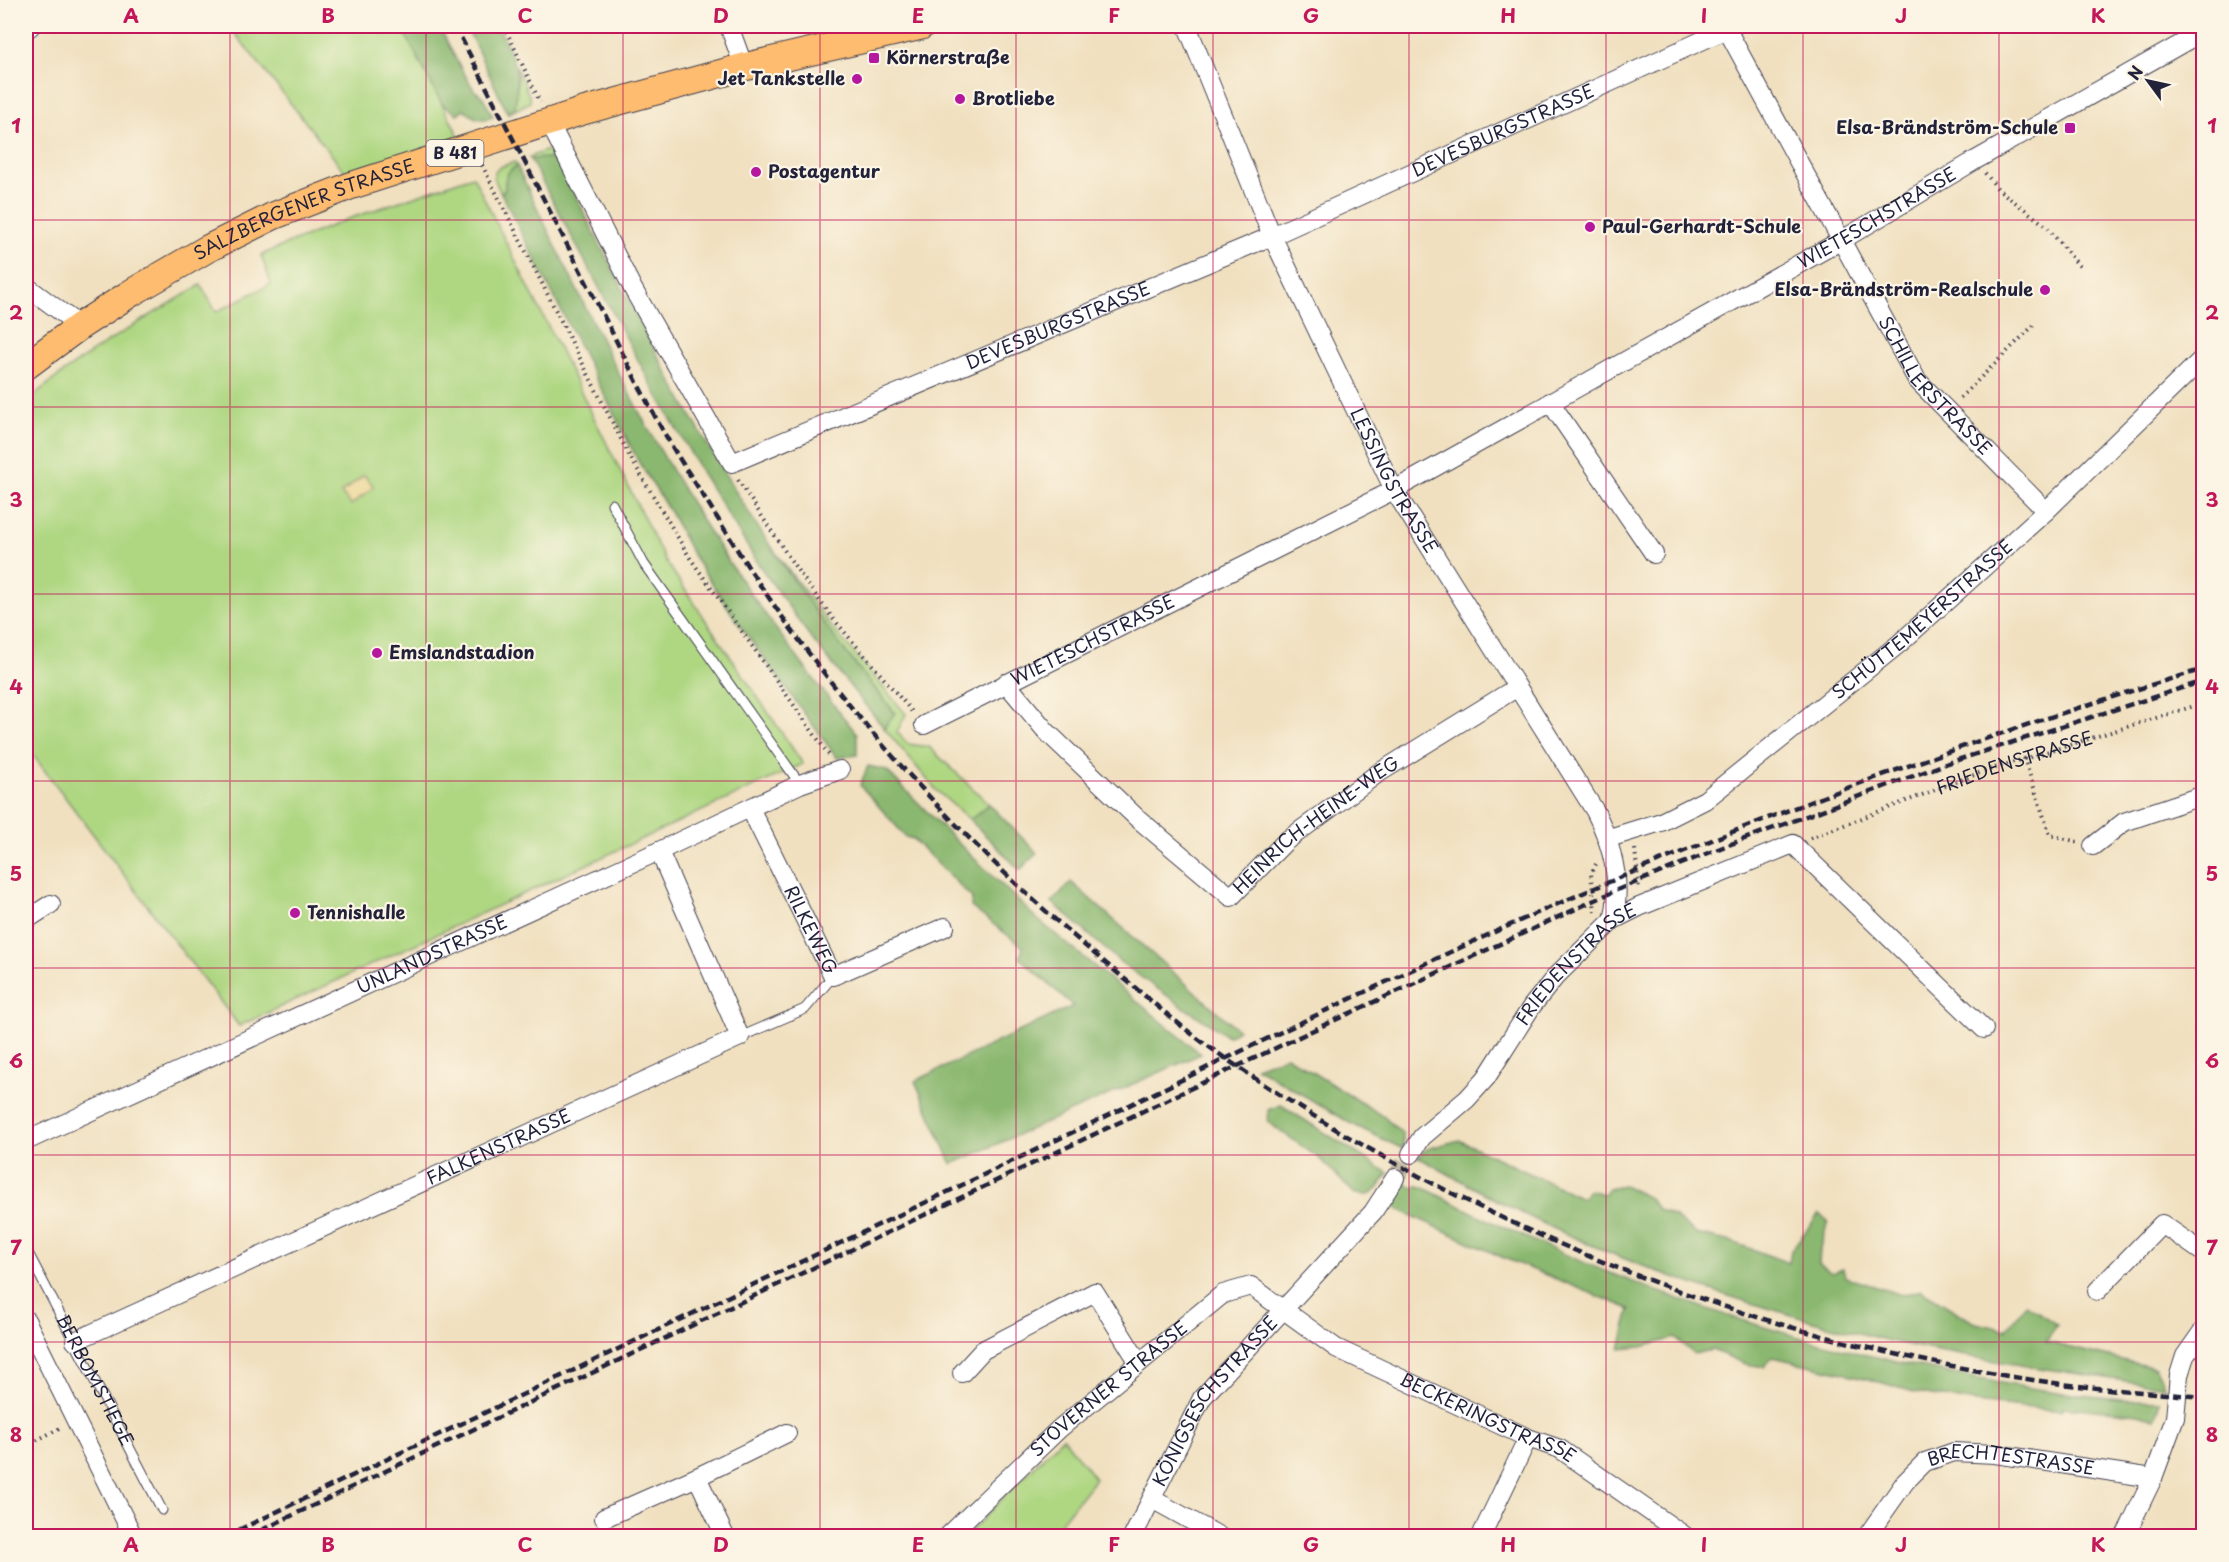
<svg xmlns="http://www.w3.org/2000/svg" width="2229" height="1562" viewBox="0 0 2229 1562" font-family="'Playpen Sans',sans-serif">
<rect width="100%" height="100%" fill="#fcf5e5"/>
<filter id="ink" filterUnits="userSpaceOnUse"><feTurbulence type="fractalNoise" baseFrequency=".0167" numOctaves="2"/><feDisplacementMap in="SourceGraphic" scale="12" xChannelSelector="R" yChannelSelector="G"/><feConvolveMatrix kernelMatrix="1 2 1 2 8 2 1 2 1" color-interpolation-filters="sRGB"/></filter>
<filter id="wash" filterUnits="userSpaceOnUse"><feTurbulence type="fractalNoise" baseFrequency=".008" numOctaves="4" result="noise"/><feDisplacementMap in="SourceGraphic" scale="24" xChannelSelector="R" yChannelSelector="G"/><feGaussianBlur stdDeviation="1.35" result="paint"/><feColorMatrix in="noise" values="0 0 0 0 0 0 0 0 0 0 0 0 0 0 0 0 0 1.4 0 .05"/><feComposite in="paint" operator="in"/></filter>
<g filter="url(#wash)">
<rect width="100%" height="100%" fill="#f0e0c0"/>
<g fill="#afd782" stroke="#687c5e" stroke-width="1.5">
<polygon points="229,26 401,26 460,138 345,172"/>
<polygon points="516,65 530,98 530,102 508,114 507,112 515,108 518,78"/>
<polygon points="548,150 555,154 560,164 554,163 550,158 530,159 529,157"/>
<path d="M515,162L517,166C507,171 504,180 505,190L501,193L494,178L495,172L500,167Z"/>
<path d="M473,176L665,560L803,764L239,1026L26,746V402C78,357 141,321 201,285L216,312L271,284L261,255L348,219Z"/>
<polygon points="770,545 830,625 906,714 897,732 908,744 929,747 989,804 970,820 936,790 884,728 895,713 825,626"/>
<polygon points="1063,1437 1095,1479 1050,1536 966,1536"/>
</g>
<g fill="#8bb870" stroke="#566d56" stroke-width="1.5">
<path d="M401,26H439L459,65L474,90L483,97L493,117C480,121 474,119 464,109L457,114L442,104Z"/>
<path d="M466,26H498C514,61 520,68 515,108L507,112Z"/>
<path d="M550,158L554,163L560,164C654,356 755,550 895,713L884,728L811,638L759,565L702,473L652,386L530,159Z"/>
<path d="M517,166C573,282 627,399 695,509C743,588 799,662 857,734V755L837,758L741,627L694,557L670,512L638,461L501,193L505,190C504,179 506,171 517,166Z"/>
<polygon points="868,766 886,770 951,836 1037,919 1201,1054 952,1164 915,1081 1073,1006 1020,958 1023,947 971,907 972,898 913,839 906,837 860,785"/>
<polygon points="989,804 1037,853 1020,870 970,820"/>
<polygon points="1071,882 1238,1030 1228,1036 1180,1005 1120,962 1052,902"/>
<polygon points="1286,1056 1383,1116 1403,1134 1403,1149 1350,1123 1256,1067"/>
<polygon points="1281,1105 1388,1173 1378,1189 1369,1195 1355,1194 1320,1159 1268,1122 1268,1110"/>
<path d="M1459,1140L1582,1198L1589,1190L1603,1194L1609,1188L1624,1185L1649,1198L1658,1210L1675,1217L1696,1234L1732,1242L1789,1263L1791,1250L1819,1214L1828,1221L1820,1249L1819,1264L1832,1273L1843,1269L1845,1277L1902,1295L1921,1290L1973,1322L2006,1330L2026,1304L2057,1325L2046,1342L2155,1368L2162,1378L2164,1387C2071,1372 1977,1361 1886,1340C1767,1311 1648,1274 1538,1221C1497,1201 1457,1179 1418,1157L1427,1149Z"/>
<path d="M1402,1181L1414,1188L1416,1185L1424,1188C1590,1274 1765,1337 1949,1373C2018,1387 2088,1399 2160,1401L2155,1419L2138,1414L2063,1407L2061,1411L1975,1402L1914,1392L1869,1379L1773,1357L1764,1367L1746,1364L1712,1350L1694,1354L1675,1338L1641,1347L1620,1349L1630,1309L1504,1258L1397,1209L1392,1201Z"/>
</g>
<polygon fill="#eeda9e" stroke="#887e6c" stroke-width="1.5" points="364,475 374,487 351,505 341,493"/>
</g>
<g filter="url(#ink)">
<g fill="none" stroke-linecap="round" stroke-linejoin="round">
<polyline stroke="#c7baa5" stroke-width="18" stroke-dasharray="18 9" stroke-linecap="butt" points="1395,1178 1411,1154"/>
<defs>
<g id="lane">
<polyline points="612,504 644,564 800,784"/>
<polyline points="740,1037 805,1009 833,976"/>
<path id="s2" d="M27,1251L162,1510"/>
</g>
<g id="street">
<polyline points="729,26 744,67"/>
<path id="s3" d="M1187,26L1272,236L1394,490L1595,811C1612,845 1623,882 1613,920"/>
<path id="s4" d="M1725,26L1917,380L2046,511"/>
<polyline points="26,30 31,26"/>
<path id="s5" d="M549,122L633,289L732,463L1272,236L1734,26"/>
<polyline points="26,286 80,326"/>
<polyline points="1550,402 1654,554"/>
<path id="s6" d="M1006,683L1046,731L1136,817L1231,897L1286,841L1377,774L1516,688"/>
<path id="s7" d="M924,725L1394,490L1842,240L1974,161L2204,31"/>
<path id="s8" d="M750,808L833,976L945,927"/>
<path id="s9" d="M1609,838L1661,822L1705,800L1900,643L2046,511L2204,357"/>
<polyline points="2093,846 2124,822 2204,795"/>
<polyline points="26,920 51,904"/>
<path id="s10" d="M26,1141L659,851L800,784L840,770"/>
<path id="s11" d="M1411,1154L1422,1137L1467,1099L1486,1078L1532,1006L1556,976L1613,920L1639,907L1793,844L1984,1029"/>
<polyline points="2097,1291 2162,1224 2204,1253"/>
<polyline points="26,1320 133,1536"/>
<path id="s12" d="M75,1341L740,1037L659,851"/>
<polyline points="962,1373 983,1350 1095,1292 1139,1363"/>
<polyline points="697,1477 725,1536"/>
<polyline points="1152,1499 1219,1536"/>
<polyline points="604,1518 697,1477 787,1433"/>
<path id="s13" d="M948,1536L1059,1429L1223,1294L1251,1286L1336,1348L1528,1438L1560,1449L1685,1536"/>
<path id="s14" d="M1133,1536L1202,1398L1373,1212L1395,1178"/>
<polyline points="1481,1536 1528,1438"/>
<path id="s15" d="M1867,1536L1905,1482L1925,1462L1954,1452L1995,1454L2153,1478"/>
<polyline points="2125,1536 2153,1478 2175,1418 2179,1375 2185,1356 2204,1329"/>
</g>
<g id="primary">
<path id="s16" d="M26,366L80,326L131,293L207,249L273,216L350,186L583,111L744,67L921,26"/>
</g>
</defs>
<use href="#lane" stroke="#413e4f" stroke-width="11"/>
<use href="#street" stroke="#413e4f" stroke-width="20"/>
<use href="#primary" stroke="#413e4f" stroke-width="29"/>
<g stroke="#413e4f" stroke-width="4" stroke-dasharray="1.5 4.5" stroke-linecap="butt">
<polyline points="504,26 540,102"/>
<polyline points="482,165 629,455 690,558 829,755"/>
<polyline points="1985,173 1998,189 2046,226 2080,267"/>
<polyline points="1960,398 2036,323"/>
<polyline points="738,480 798,571 831,616 914,714"/>
<polyline points="2024,758 2050,835 2078,842"/>
<path id="s1" d="M1810,838L1982,772L2204,703"/>
<polyline points="1635,849 1639,889"/>
<polyline points="1595,912 1591,874 1596,864"/>
<polyline points="26,1446 60,1428"/>
</g>
<use href="#lane" stroke="#fff" stroke-width="9"/>
<use href="#street" stroke="#fff" stroke-width="18"/>
<use href="#primary" stroke="#fdbc6f" stroke-width="27"/>
<g stroke="#22223b" stroke-width="4.5" stroke-dasharray="9 4.5" stroke-linecap="butt">
<path d="M455,26C502,117 548,208 595,299C619,345 640,391 666,436C681,463 700,489 716,516C733,542 749,570 767,595C866,739 985,864 1120,975C1150,1000 1180,1026 1212,1049C1462,1225 1758,1344 2062,1384C2109,1390 2156,1393 2204,1397"/>
<path d="M226,1536C507,1402 788,1268 1069,1134C1252,1047 1434,955 1621,877C1811,798 2005,728 2204,669"/>
<polyline points="249,1536 1322,1026 1617,890 1723,847 1948,763 2204,681"/>
</g>
</g>
</g>
<path fill="none" stroke="#c2185b" stroke-width="1.5" stroke-opacity="0.55" d="M230,26V1536M426,26V1536M623,26V1536M820,26V1536M1016,26V1536M1213,26V1536M1409,26V1536M1606,26V1536M1803,26V1536M1999,26V1536M26,220H2204M26,407H2204M26,594H2204M26,781H2204M26,968H2204M26,1155H2204M26,1342H2204"/>
<g fill="#b5179e" stroke="#fcf5e5" stroke-width="2">
<rect x="868" y="52" width="12" height="12" rx="3"/>
<circle cx="857" cy="79" r="6"/>
<circle cx="960" cy="99" r="6"/>
<rect x="2064" y="122" width="12" height="12" rx="3"/>
<circle cx="756" cy="172" r="6"/>
<circle cx="1590" cy="227" r="6"/>
<circle cx="2045" cy="290" r="6"/>
<circle cx="377" cy="653" r="6"/>
<circle cx="295" cy="913" r="6"/>
</g>
<g text-anchor="middle" stroke-width="4.5" stroke-linejoin="round" paint-order="stroke">
<rect fill="#fcf5e5" stroke="#63616e" stroke-width="1.5" x="426.5" y="140" width="57" height="26" rx="4.5"/>
<g font-size="16" font-weight="bold" fill="#22223b">
<text x="455" y="159">B 481</text>
</g>
<g font-size="18" font-weight="bold" fill="#22223b" stroke="#fcf5e5" text-anchor="start">
<text x="886" y="64">Körnerstraße</text>
<text x="845" y="85" text-anchor="end">Jet Tankstelle</text>
<text x="972" y="105">Brotliebe</text>
<text x="2058" y="134" text-anchor="end">Elsa-Brändström-Schule</text>
<text x="768" y="178">Postagentur</text>
<text x="1602" y="233">Paul-Gerhardt-Schule</text>
<text x="2033" y="296" text-anchor="end">Elsa-Brändström-Realschule</text>
<text x="389" y="659">Emslandstadion</text>
<text x="307" y="919">Tennishalle</text>
</g>
<g font-size="18" fill="#22223b" stroke="#fcf5e5">
<text dy="6" stroke="none"><textPath href="#s5" startOffset="1227">DEVESBURGSTRASSE</textPath></text>
<text dy="6" stroke="none"><textPath href="#s16" startOffset="321">SALZBERGENER STRASSE</textPath></text>
<text dy="6" stroke="none"><textPath href="#s7" startOffset="1080">WIETESCHSTRASSE</textPath></text>
<text dy="6" stroke="none"><textPath href="#s5" startOffset="741">DEVESBURGSTRASSE</textPath></text>
<text dy="6" stroke="none"><textPath href="#s4" startOffset="418">SCHILLERSTRASSE</textPath></text>
<text dy="6" stroke="none"><textPath href="#s3" startOffset="500">LESSINGSTRASSE</textPath></text>
<text dy="6" stroke="none"><textPath href="#s9" startOffset="386">SCHÜTTEMEYERSTRASSE</textPath></text>
<text dy="6" stroke="none"><textPath href="#s7" startOffset="189">WIETESCHSTRASSE</textPath></text>
<text dy="6" stroke="none"><textPath href="#s1" startOffset="218">FRIEDENSTRASSE</textPath></text>
<text dy="6" stroke="none"><textPath href="#s6" startOffset="423">HEINRICH-HEINE-WEG</textPath></text>
<text dy="6" stroke="none"><textPath href="#s8" startOffset="136">RILKEWEG</textPath></text>
<text dy="6" stroke="none"><textPath href="#s10" startOffset="447">UNLANDSTRASSE</textPath></text>
<text dy="6" stroke="none"><textPath href="#s11" startOffset="254">FRIEDENSTRASSE</textPath></text>
<text dy="6" stroke="none"><textPath href="#s12" startOffset="466">FALKENSTRASSE</textPath></text>
<text dy="6" stroke="none"><textPath href="#s2" startOffset="146">BERBOMSTIEGE</textPath></text>
<text dy="6" stroke="none"><textPath href="#s13" startOffset="218">STOVERNER STRASSE</textPath></text>
<text dy="6" stroke="none"><textPath href="#s14" startOffset="159">KÖNIGSESCHSTRASSE</textPath></text>
<text dy="6" stroke="none"><textPath href="#s13" startOffset="668">BECKERINGSTRASSE</textPath></text>
<text dy="6" stroke="none"><textPath href="#s15" startOffset="182">BRECHTESTRASSE</textPath></text>
</g>
</g>
<rect width="2229" height="1562" fill="none" stroke="#fcf5e5" stroke-width="66"/>
<g transform="translate(2148 81) rotate(303)" stroke="#fcf5e5" stroke-width="4.5" paint-order="stroke">
<path d="M0-4.5L10 22L0 15L-10 22Z" fill="#22223b"/>
<text y="-9" font-size="16" font-weight="bold" text-anchor="middle" fill="#22223b">N</text>
</g>
<rect x="33" y="33" width="2163" height="1496" fill="none" stroke="#c2185b" stroke-width="2"/>
<g font-size="20" text-anchor="middle" font-weight="bold" fill="#c2185b">
<text x="131" y="23">A</text>
<text x="328" y="23">B</text>
<text x="525" y="23">C</text>
<text x="721" y="23">D</text>
<text x="918" y="23">E</text>
<text x="1114" y="23">F</text>
<text x="1311" y="23">G</text>
<text x="1508" y="23">H</text>
<text x="1704" y="23">I</text>
<text x="1901" y="23">J</text>
<text x="2098" y="23">K</text>
<text x="16" y="133">1</text>
<text x="2212" y="133">1</text>
<text x="16" y="320">2</text>
<text x="2212" y="320">2</text>
<text x="16" y="507">3</text>
<text x="2212" y="507">3</text>
<text x="16" y="694">4</text>
<text x="2212" y="694">4</text>
<text x="16" y="881">5</text>
<text x="2212" y="881">5</text>
<text x="16" y="1068">6</text>
<text x="2212" y="1068">6</text>
<text x="16" y="1255">7</text>
<text x="2212" y="1255">7</text>
<text x="16" y="1442">8</text>
<text x="2212" y="1442">8</text>
<text x="131" y="1552">A</text>
<text x="328" y="1552">B</text>
<text x="525" y="1552">C</text>
<text x="721" y="1552">D</text>
<text x="918" y="1552">E</text>
<text x="1114" y="1552">F</text>
<text x="1311" y="1552">G</text>
<text x="1508" y="1552">H</text>
<text x="1704" y="1552">I</text>
<text x="1901" y="1552">J</text>
<text x="2098" y="1552">K</text>
</g>
</svg>
